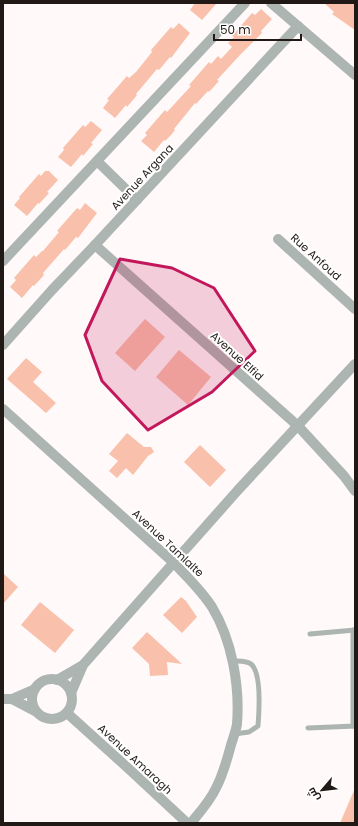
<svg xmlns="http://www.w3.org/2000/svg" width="358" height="826" viewBox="0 0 358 826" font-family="Poppins,Cairo,sans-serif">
<rect width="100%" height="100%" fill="#fffaf9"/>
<g fill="#f9c0ac">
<polygon points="195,3 217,3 202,20 190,10"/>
<polygon points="324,3 355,3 355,30 332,14 334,12"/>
<polygon points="261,9 272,19 261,31 262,33 240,55 217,80 219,81 209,92 208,91 196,104 195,103 174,129 175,130 171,135 165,141 164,140 154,152 141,141 147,135 145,133 165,110 167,112 191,86 189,85 209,62 211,64 218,56 221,59 232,47 228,43 234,37 232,36 252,13 255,15"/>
<polygon points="179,23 190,33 171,58 170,57 159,70 157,69 136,94 137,95 127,107 126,105 115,118 103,108 109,100 107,99 127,76 129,78 136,72 152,52 151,50 171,27 173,29"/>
<polygon points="91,121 102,130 91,143 93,144 83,156 82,154 71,167 58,157 64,150 63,148 83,125 85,127"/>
<polygon points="45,171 49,171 58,180 47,192 49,193 39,204 38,203 27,216 14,205 20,198 19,197 39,174 41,176"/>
<polygon points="85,203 97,213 78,238 76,237 65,250 64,249 43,273 44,275 34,286 33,285 22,298 10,287 16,280 14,278 34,255 36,257 42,251 43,251 59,232 57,231 77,208 80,210"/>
<polygon points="145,319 165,337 135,371 115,353"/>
<polygon points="179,350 211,377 188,405 156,377"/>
<polygon points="26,358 42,372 33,382 56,403 46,413 7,379"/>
<polygon points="127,433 144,447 151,447 154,452 148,456 133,475 126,468 117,478 109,471 118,461 109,454"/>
<polygon points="200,445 226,470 210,487 184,462"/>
<polygon points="3,573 18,587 3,604"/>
<polygon points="181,597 186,601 197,617 182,633 163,615"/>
<polygon points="40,602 74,630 55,653 21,625"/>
<polygon points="147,632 182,664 167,662 168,675 150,676 149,664 132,648"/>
<polygon points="355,788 355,823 340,823"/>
</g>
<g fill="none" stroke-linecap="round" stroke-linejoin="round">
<g stroke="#acb5b1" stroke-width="5">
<polyline points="353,630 353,726"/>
<polyline points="310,634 355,630"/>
<path d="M232,661C238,661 246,660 251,664C262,673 259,713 258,726L249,732L234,734"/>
<polyline points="308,728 355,726"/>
</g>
<g stroke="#acb5b1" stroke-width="10">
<polyline points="271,3 355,75"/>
<polyline points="97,161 137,200"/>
<polyline points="278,239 355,309"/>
<polyline points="95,245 298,426 344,476 355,491"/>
<polyline points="3,261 245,3"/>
<polyline points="3,345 52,290 95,245 298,26"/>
<path d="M3,409L174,563C187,577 201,590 212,607C232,640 240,686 237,724C236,731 233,738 231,745C227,760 223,775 216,788C210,801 200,812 191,823"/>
<circle cx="52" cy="699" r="20"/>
<polyline points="57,680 83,665"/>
<polyline points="71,693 83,665 238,490 355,364"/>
<polyline points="3,699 12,699 35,711"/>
<polyline points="12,699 35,689"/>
<polyline points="67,713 129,769 187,823"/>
</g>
</g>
<path fill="#c2185b" fill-opacity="0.2" stroke="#c2185b" stroke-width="3" stroke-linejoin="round" d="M120,259L172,268L214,288L255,351L212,392L148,430L102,381L85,335Z"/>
<g text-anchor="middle" stroke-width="4" stroke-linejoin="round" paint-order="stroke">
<g font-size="11" fill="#201916" stroke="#fff">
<text transform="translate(142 177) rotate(-47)" y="4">Avenue Argana</text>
<text transform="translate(316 257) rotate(42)" y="4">Rue Anfoud</text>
<text transform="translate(237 356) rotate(42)" y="4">Avenue Elfid</text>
<text transform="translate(168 543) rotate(43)" y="4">Avenue Tamlalte</text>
<text transform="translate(135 759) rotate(43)" y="4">Avenue Amaragh</text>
</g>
</g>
<rect width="358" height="826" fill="none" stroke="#201916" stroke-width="8"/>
<g transform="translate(322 790) rotate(242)" stroke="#ffffff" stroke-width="3" paint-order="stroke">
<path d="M0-3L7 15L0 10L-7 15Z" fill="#201916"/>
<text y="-6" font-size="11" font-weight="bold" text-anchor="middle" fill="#201916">ش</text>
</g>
<path d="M214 34v6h87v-6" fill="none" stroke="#201916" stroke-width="2"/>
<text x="220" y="34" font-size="12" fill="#201916" stroke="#ffffff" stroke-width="3" paint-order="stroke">50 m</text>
</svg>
